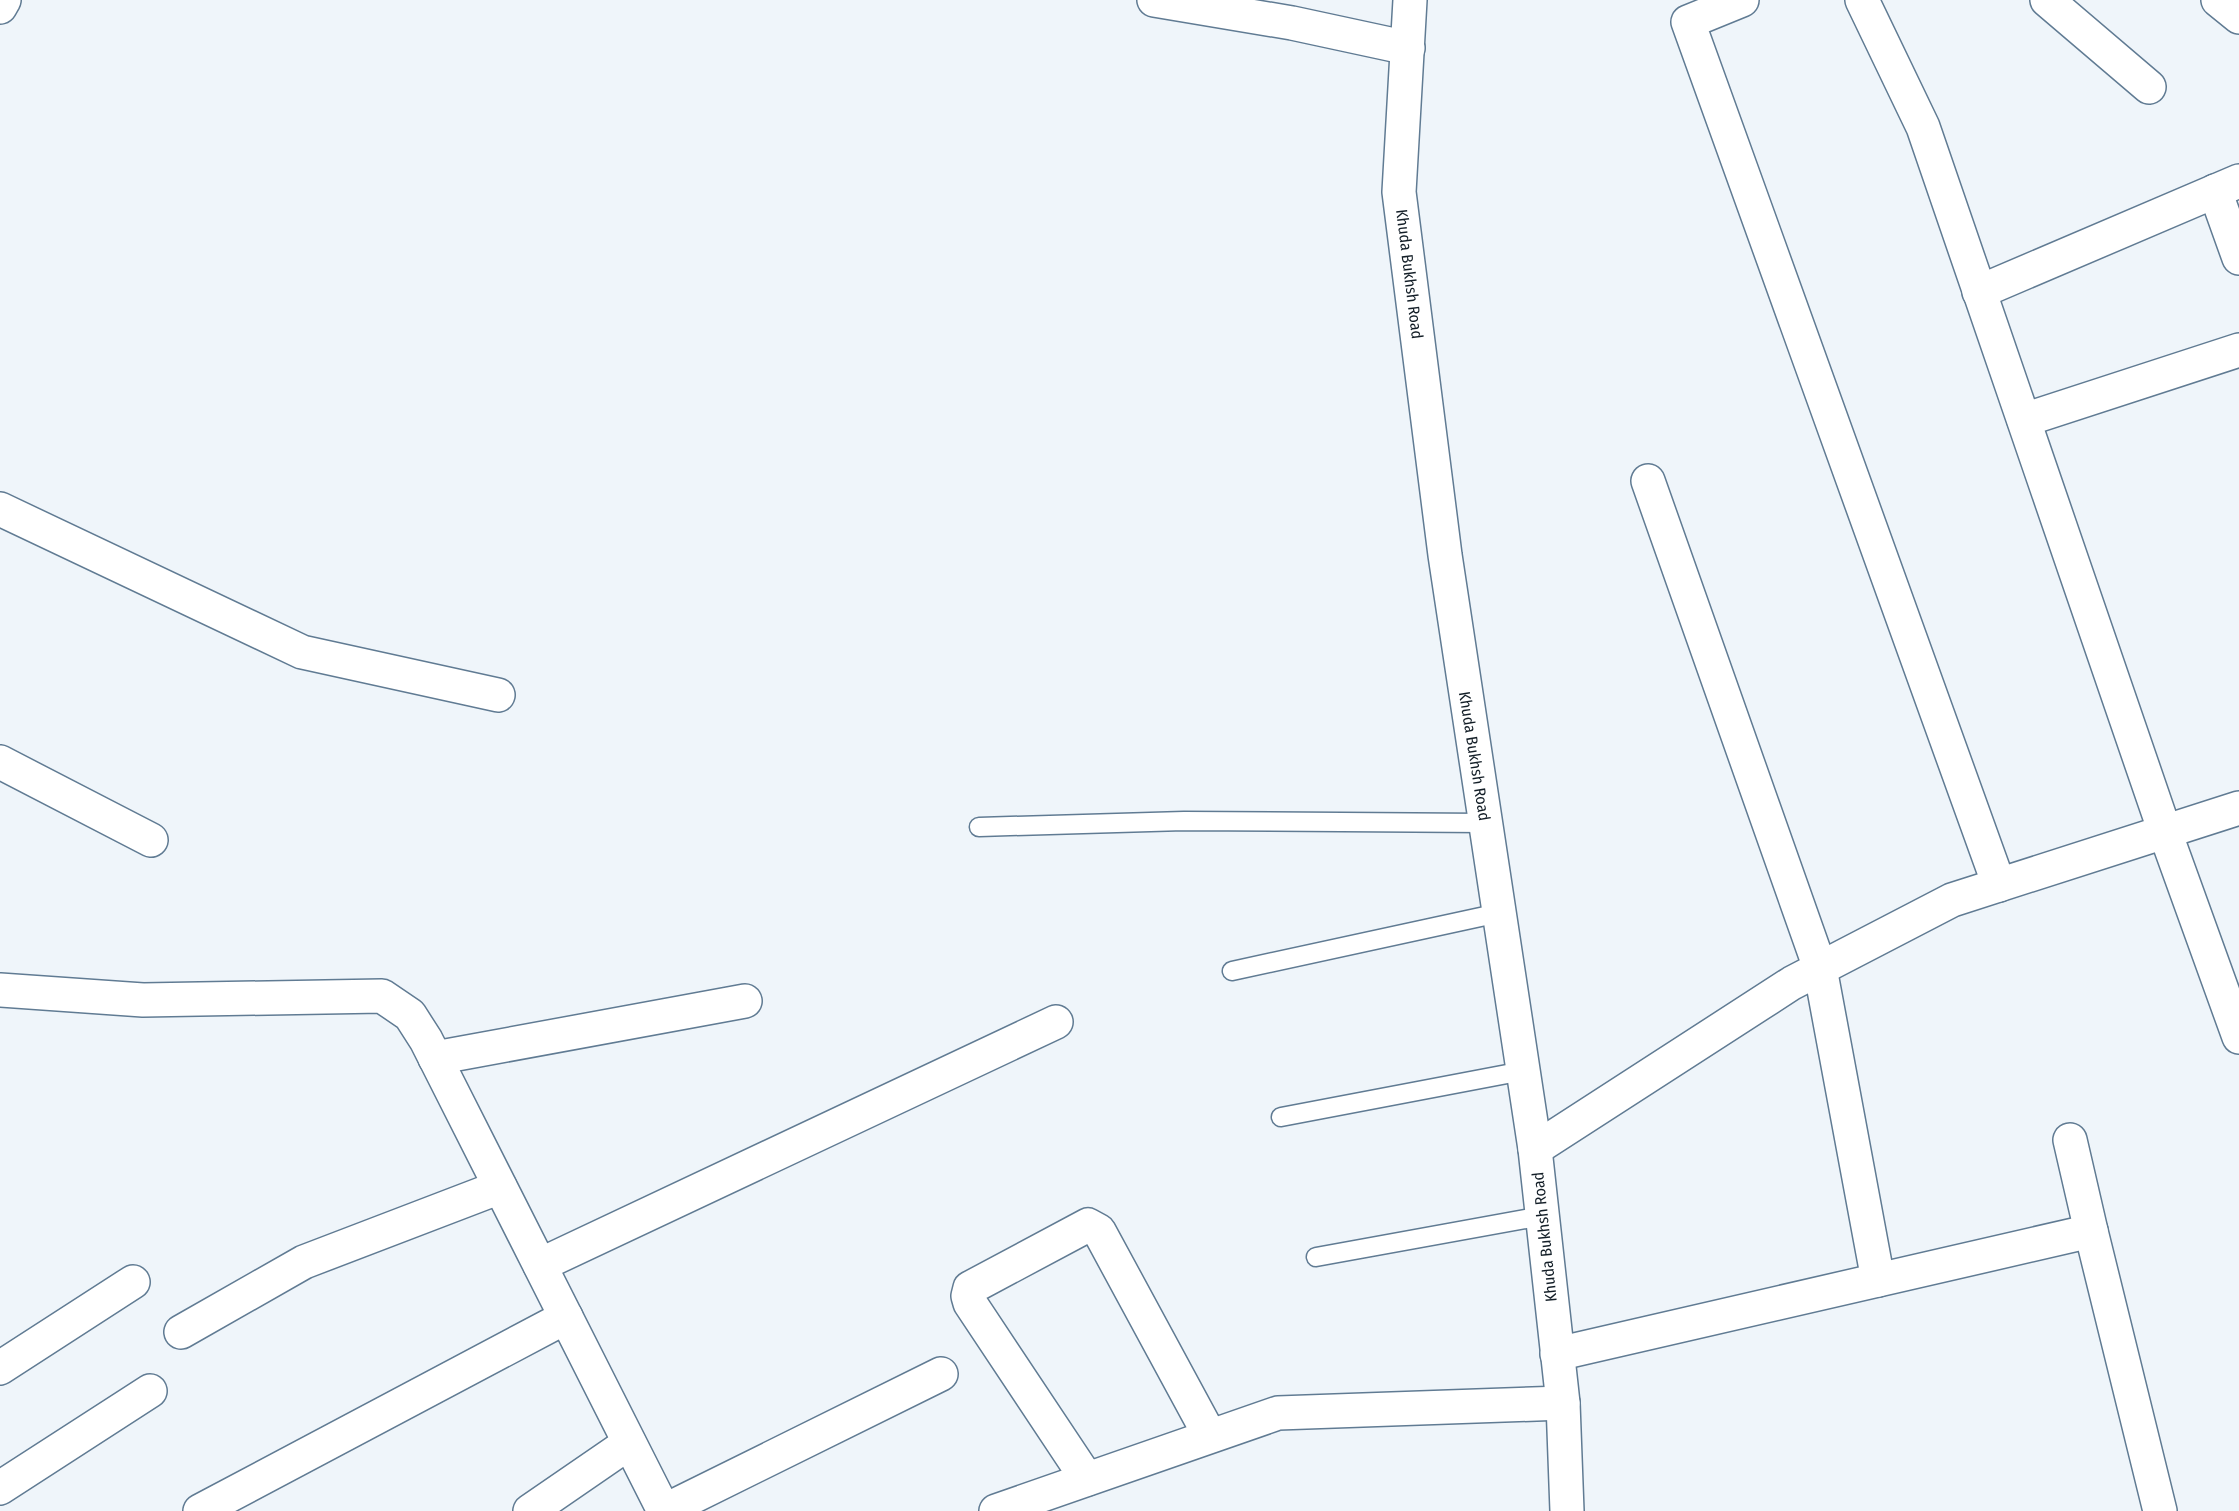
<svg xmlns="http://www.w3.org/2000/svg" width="2239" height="1511" viewBox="0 0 2239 1511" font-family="'Fira Sans Condensed',sans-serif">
<rect width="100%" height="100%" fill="#eff5fa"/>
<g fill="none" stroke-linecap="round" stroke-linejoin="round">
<defs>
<g id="service">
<polyline points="979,827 1184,821 1485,823"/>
<polyline points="1232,971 1499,913"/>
<polyline points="1281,1117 1523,1071"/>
<polyline points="1316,1257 1542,1216"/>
</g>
<g id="minor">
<polyline points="1154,0 1292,23 1408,48"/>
<polyline points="1742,0 1688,22 1999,885"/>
<polyline points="1862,0 1923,127 2165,832 2239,1037"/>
<polyline points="2047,0 2149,87"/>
<polyline points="2218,0 2239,17"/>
<polyline points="0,7 4,0"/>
<polyline points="2215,191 2239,258"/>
<polyline points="1979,292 2239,181"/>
<polyline points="2024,420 2239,350"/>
<polyline points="1648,481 1820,968 1878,1280"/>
<polyline points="0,509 302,652 498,695"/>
<polyline points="0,762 151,840"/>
<polyline points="0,990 143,1000 382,996 410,1015 426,1040 664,1511"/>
<polyline points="435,1058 745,1001"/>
<polyline points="2070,1140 2091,1231 2160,1511"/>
<polyline points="1535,1149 1792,983 1952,900 2239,808"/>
<polyline points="540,1265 1056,1022"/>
<polyline points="181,1332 304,1262 500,1187"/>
<polyline points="1557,1354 2091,1231"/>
<polyline points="0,1368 133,1282"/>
<polyline points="1087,1479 970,1303 968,1296 970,1288 1088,1225 1099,1231 1210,1436"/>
<polyline points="0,1488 150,1391"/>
<polyline points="200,1511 566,1317"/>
<polyline points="530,1511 629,1443"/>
<polyline points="664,1511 941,1374"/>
<polyline points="996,1511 1278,1413 1563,1403"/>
</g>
<polyline id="tertiary" points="1410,0 1399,192 1445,555 1535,1149 1563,1403 1567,1511"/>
</defs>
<use href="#service" stroke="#607b93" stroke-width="21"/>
<use href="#minor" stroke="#607b93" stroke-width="36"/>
<use href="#tertiary" stroke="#607b93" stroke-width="36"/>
<use href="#service" stroke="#fff" stroke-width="18"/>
<use href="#minor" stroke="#fff" stroke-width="33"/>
<use href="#tertiary" stroke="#fff" stroke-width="33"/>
</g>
<g text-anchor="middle" stroke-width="6" stroke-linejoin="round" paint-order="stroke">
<g font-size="16" fill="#131e27" stroke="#fff">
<text transform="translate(1410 274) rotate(83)" y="6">Khuda Bukhsh Road</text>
<text transform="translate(1475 756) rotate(81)" y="6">Khuda Bukhsh Road</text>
<text transform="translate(1544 1237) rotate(-96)" y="6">Khuda Bukhsh Road</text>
</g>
</g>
</svg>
